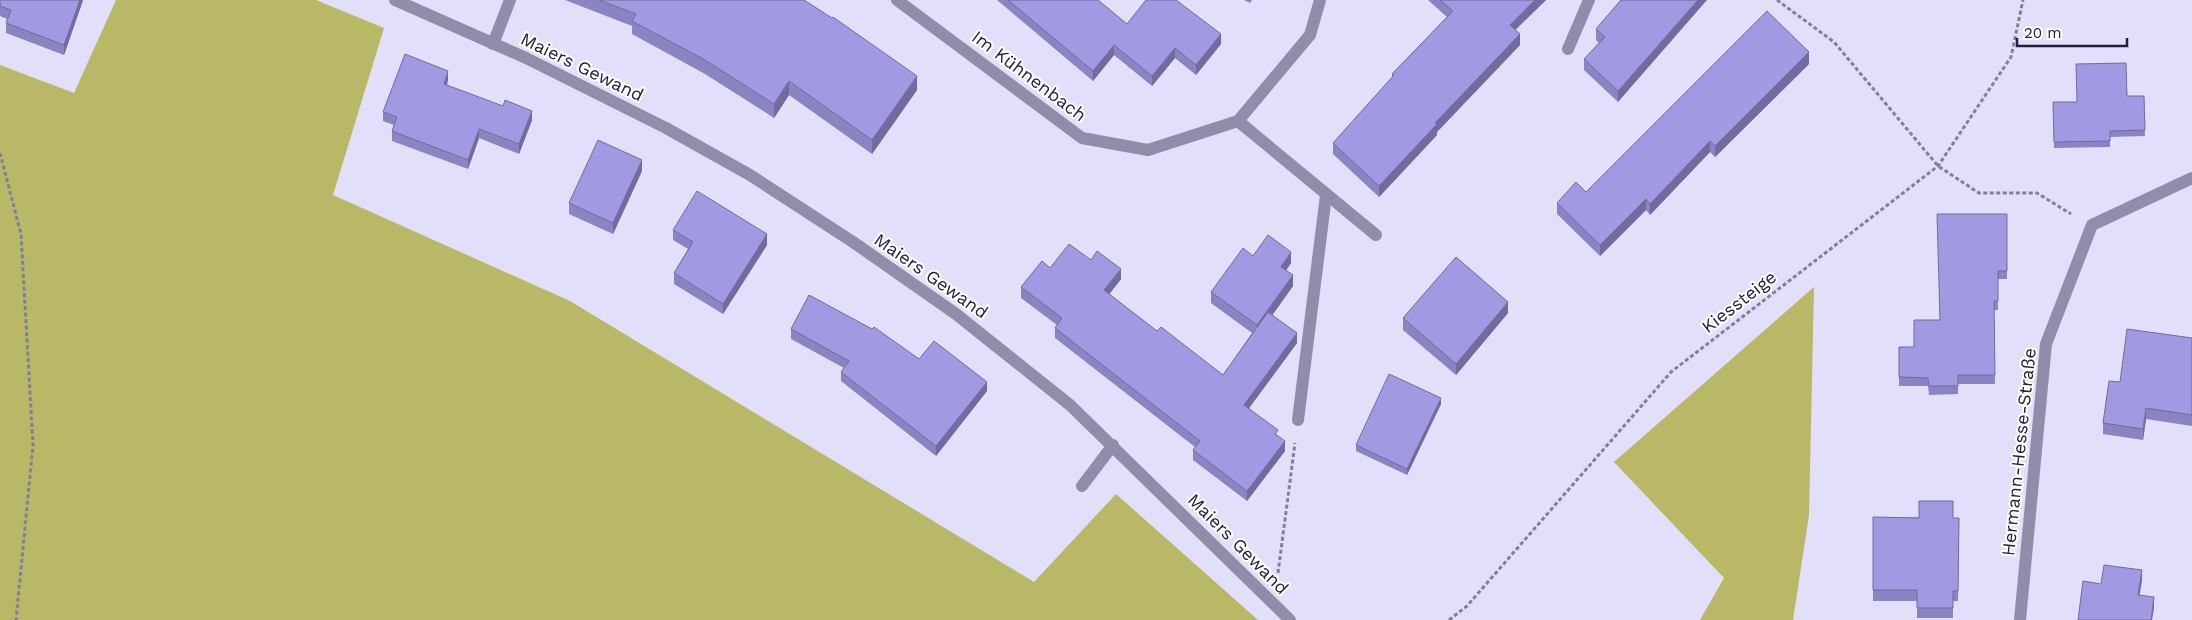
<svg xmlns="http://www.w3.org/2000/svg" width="2192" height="620" viewBox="0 0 2192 620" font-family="'Work Sans',sans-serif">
<rect width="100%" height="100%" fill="#e1dffa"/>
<g fill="#b8b867">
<polygon points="116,0 316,0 384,28 333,195 570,301 1034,582 1116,494 1258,620 0,620 0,65 74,93"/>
<polygon points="1814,287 1809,515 1793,620 1700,620 1724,578 1614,462"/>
</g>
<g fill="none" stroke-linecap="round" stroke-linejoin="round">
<g stroke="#817f99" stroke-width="3" stroke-dasharray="4 2.5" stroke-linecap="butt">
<polyline points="1777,0 1834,42 1938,166 1979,193 2037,193 2071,214"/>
<polyline points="0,153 21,234 33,445 16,620"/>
<polyline points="1278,573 1295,443"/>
<polyline points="1449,620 1467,606 1671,372 1938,166 2011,57 2023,0"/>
</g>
<g stroke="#8f8da9" stroke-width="12">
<polyline points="1238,121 1376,235"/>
<polyline points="1298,420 1326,195"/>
</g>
<g stroke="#8f8da9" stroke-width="12">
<polyline points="395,0 526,58 666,128 750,175 853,242 956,314 1070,405 1290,620"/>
<polyline points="897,0 1082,138 1148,150 1238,121 1310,35 1320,0"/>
<polyline points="493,44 510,0"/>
<polyline points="1568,49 1589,0"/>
<polyline points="1082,486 1113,445"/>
<polyline points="2020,620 2046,344 2092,225 2192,178"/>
</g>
</g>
<g fill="#8a84c2">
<polygon points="0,0 83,0 64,55 6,33 6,23 7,19 0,16"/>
<polygon points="565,0 804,0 917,90 872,154 789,95 774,118 705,74 632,34 632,26"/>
<polygon points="997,0 1098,0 1127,24 1221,44 1196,75 1175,58 1152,86 1114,55 1093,81"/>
<polygon points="1244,0 1252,0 1250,3"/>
<polygon points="1428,0 1546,0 1515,30 1520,45 1437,132 1437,135 1379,197 1333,154 1333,143 1392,78 1392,74 1447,17"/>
<polygon points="1621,0 1618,102 1584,70 1584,59 1599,43 1596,40 1596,29"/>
<polygon points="1809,64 1715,157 1710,152 1650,215 1646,210 1600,256 1557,214 1557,203 1586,192"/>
<polygon points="448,80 447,85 532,120 519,154 479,138 468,169 392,141 392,131 394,125 383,121 383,112"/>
<polygon points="2127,96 2144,96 2145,136 2110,137 2110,147 2054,148 2053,102 2077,102"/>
<polygon points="642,171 613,234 569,214 569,203"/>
<polygon points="2007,214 2007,279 1998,279 1998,310 1994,310 1995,384 1958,384 1958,394 1929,395 1928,386 1899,386 1899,347 1914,347 1939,320"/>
<polygon points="673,230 767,245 723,314 674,284 674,273 688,249 673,240"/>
<polygon points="1253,256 1291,263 1286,270 1293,286 1272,315 1297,343 1249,408 1278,436 1285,451 1247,501 1193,460 1193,450 1195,447 1055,338 1055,328 1057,325 1021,298 1021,287 1050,268 1091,260 1121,279 1109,294 1157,331 1223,375 1252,333 1211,303 1211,292"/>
<polygon points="1508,313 1456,375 1403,330 1403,318"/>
<polygon points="791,329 919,359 987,391 936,456 841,381 841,372 844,368 791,339"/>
<polygon points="2192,338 2192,426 2146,419 2143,440 2103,434 2103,423 2120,382"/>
<polygon points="1441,404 1407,475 1356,451 1356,445"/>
<polygon points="1873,517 1959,518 1958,601 1953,601 1953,618 1917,618 1917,601 1873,601"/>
</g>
<g fill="#716b9e">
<polygon points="80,0 83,0 64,55 64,45"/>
<polygon points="1535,0 1546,0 1510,35 1510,25"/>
<polygon points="1698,0 1707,0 1618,102 1618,91"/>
<polygon points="1221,34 1221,44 1196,75 1196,65"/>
<polygon points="1520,34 1520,45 1437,132 1437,135 1379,197 1379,186 1435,123"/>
<polygon points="1114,45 1114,55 1093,81 1093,71"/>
<polygon points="1175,48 1175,58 1152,86 1152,76"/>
<polygon points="1809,52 1809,64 1715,157 1715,146"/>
<polygon points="448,71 448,80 444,93 444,84"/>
<polygon points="917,76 917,90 872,154 872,140"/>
<polygon points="789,81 789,95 774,118 774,104"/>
<polygon points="532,111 532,120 519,154 519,144"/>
<polygon points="479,129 479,138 468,169 468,160"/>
<polygon points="1710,141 1710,152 1650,215 1650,204"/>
<polygon points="642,160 642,171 613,234 613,223"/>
<polygon points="1646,199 1646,210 1600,256 1600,245"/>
<polygon points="767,234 767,245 723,314 723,304"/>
<polygon points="1291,252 1291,263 1281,278 1281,267"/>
<polygon points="1121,269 1121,279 1104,301 1104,290"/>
<polygon points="1293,275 1293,286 1257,337 1257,325"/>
<polygon points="1508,302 1508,313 1456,375 1456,364"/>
<polygon points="1297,333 1297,343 1244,415 1244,405"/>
<polygon points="987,382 987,391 936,456 936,446"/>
<polygon points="1441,398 1441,404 1407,475 1407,469"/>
<polygon points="2146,408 2146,419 2143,440 2143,429"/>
<polygon points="1285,441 1285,451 1247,501 1247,491"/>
<polygon points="2142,570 2142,580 2138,606 2138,595"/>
<polygon points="2154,597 2154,608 2152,620 2151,620"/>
</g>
<g fill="#a199e2" stroke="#716b9e">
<polygon points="0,0 80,0 64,45 6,23 11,10 0,6"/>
<polygon points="599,0 804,0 832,18 833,17 917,76 872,140 789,81 774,104 705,60 632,21 636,14"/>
<polygon points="1008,0 1098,0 1127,24 1146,0 1176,0 1221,34 1196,65 1175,48 1152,76 1114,45 1093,71"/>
<polygon points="1440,0 1535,0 1510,25 1520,34 1435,123 1437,124 1379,186 1333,143 1394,75 1392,74 1453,11"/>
<polygon points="1621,0 1698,0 1618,91 1584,59 1605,37 1596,29"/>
<polygon points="1767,11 1809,52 1715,146 1710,141 1650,204 1646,199 1600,245 1557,203 1576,182 1586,192"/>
<polygon points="405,54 448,71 444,84 503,106 505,100 532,111 519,144 479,129 468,160 392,131 397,117 383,112"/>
<polygon points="2126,63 2127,96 2144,96 2145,130 2110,131 2110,141 2054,142 2053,102 2077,102 2076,64"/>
<polygon points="598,140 642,160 613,223 569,203"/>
<polygon points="697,191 767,234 723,304 674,273 693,242 673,230"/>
<polygon points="1937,214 2007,214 2007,271 1998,271 1998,301 1994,301 1995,375 1958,375 1958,386 1929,386 1928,378 1899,377 1899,347 1914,347 1914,320 1940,320"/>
<polygon points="1268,235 1291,252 1281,267 1293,275 1257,325 1211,292 1243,248 1253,256"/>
<polygon points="1069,244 1091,260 1097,251 1121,269 1104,290 1157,331 1161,327 1223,375 1268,312 1297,333 1244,405 1278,430 1275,434 1285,441 1247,491 1193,450 1200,441 1055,328 1062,318 1021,287 1042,261 1050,268"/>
<polygon points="1456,257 1508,302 1456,364 1403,318"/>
<polygon points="809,295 872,329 874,327 919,359 934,341 987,382 936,446 841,372 849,361 791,329"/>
<polygon points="2127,329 2192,338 2192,415 2146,408 2143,429 2103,423 2109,381 2120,382"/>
<polygon points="1389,374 1441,398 1407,469 1356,445"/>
<polygon points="1919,501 1953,501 1953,518 1959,518 1958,591 1953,591 1953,608 1917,608 1917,590 1873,590 1873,517 1919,518"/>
<polygon points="2104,565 2142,570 2138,595 2154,597 2151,620 2078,620 2083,581 2101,584"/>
</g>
<g text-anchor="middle" stroke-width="4" stroke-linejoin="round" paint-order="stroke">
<g font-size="18" fill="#232039" stroke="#fff">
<text transform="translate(582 67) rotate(26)" y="6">Maiers Gewand</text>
<text transform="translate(1029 76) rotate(37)" y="6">Im Kühnenbach</text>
<text transform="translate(931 276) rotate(35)" y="6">Maiers Gewand</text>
<text transform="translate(1739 302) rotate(-38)" y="6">Kiessteige</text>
<text transform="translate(2019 452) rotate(-84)" y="6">Hermann-Hesse-Straße</text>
<text transform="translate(1238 544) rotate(45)" y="6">Maiers Gewand</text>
</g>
</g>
<path d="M2017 38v8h110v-8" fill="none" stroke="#232039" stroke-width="2.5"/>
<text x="2024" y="38" font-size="15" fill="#232039" stroke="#ffffff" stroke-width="4" paint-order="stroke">20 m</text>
</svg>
